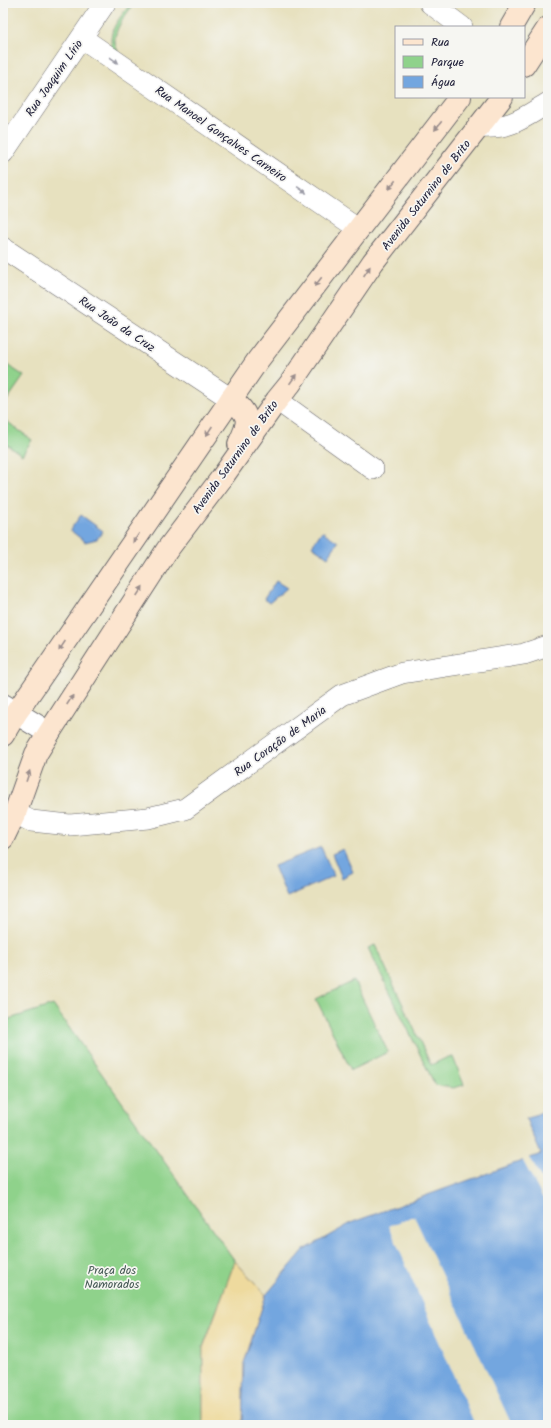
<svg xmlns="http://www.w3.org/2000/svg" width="551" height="1428" viewBox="0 0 551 1428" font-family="Kalam,sans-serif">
<rect width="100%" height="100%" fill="#f6f6f2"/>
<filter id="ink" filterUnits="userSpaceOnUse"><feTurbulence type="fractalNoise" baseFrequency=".025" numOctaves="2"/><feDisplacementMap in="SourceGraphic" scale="8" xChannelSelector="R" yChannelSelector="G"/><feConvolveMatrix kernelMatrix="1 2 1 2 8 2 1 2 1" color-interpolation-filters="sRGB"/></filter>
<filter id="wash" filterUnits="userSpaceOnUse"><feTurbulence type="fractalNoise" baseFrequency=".012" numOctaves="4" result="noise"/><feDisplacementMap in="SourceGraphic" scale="16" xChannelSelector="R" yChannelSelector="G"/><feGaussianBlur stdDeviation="0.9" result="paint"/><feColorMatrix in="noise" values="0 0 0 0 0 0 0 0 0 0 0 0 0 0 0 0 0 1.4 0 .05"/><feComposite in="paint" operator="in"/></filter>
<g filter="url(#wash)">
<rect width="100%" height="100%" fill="#e7e1bf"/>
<g fill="#8fd28b" stroke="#587a63">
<path d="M131,3H134C125,17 108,35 118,51L113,52C106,30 119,20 131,3Z"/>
<polygon points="3,362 24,376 3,406"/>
<polygon points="5,420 32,440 22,455 3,442 3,423"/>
<polygon points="375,945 431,1065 448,1057 453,1057 464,1085 453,1088 435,1085 368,948"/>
<polygon points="354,981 388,1052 351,1070 316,999"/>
<polygon points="53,1005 235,1261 203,1347 203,1425 3,1425 3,1021"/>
</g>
<polygon fill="#eeda9e" stroke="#887e6c" points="235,1261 266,1295 244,1363 242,1425 203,1425 203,1348"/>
<g fill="#73a6df" stroke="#4a648d">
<polygon points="81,515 103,531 97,539 85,542 70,530"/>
<polygon points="322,531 338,542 328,557 312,546"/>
<polygon points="276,581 287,588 269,603 264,599"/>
<polygon points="321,847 334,876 287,897 274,866"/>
<polygon points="343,849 353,872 342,878 332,854"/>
<polygon points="548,1109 548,1425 242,1425 244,1363 266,1295 304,1250 353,1222 541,1154 526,1119"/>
</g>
<g fill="#e7e1bf">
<polygon points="529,1156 548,1192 548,1208 522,1159"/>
<polygon points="414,1216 512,1425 475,1425 389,1226"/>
</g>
</g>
<g filter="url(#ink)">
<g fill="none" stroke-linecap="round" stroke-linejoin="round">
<defs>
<g id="minor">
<polyline points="430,3 462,27"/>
<polyline points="82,38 359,229"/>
<path d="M480,127C511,129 523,118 548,103"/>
<polyline points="3,153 105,3"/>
<polyline points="3,248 231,399"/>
<polyline points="277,400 373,469"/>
<polyline points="15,813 31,821 70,825 148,818 185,809 342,695 402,673 524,654 548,646"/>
</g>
<polyline id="tertiary" points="3,705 49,733"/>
<g id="secondary">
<polyline points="511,27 525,3"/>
<polyline points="524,65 548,28"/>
<path d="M231,399C251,416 250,421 239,444"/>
<polyline points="3,735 16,713 258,360 460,97"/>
<polyline points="3,838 15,813 36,754 49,733 167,550 221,479 277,400 290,384 373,262 502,97"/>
</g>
</defs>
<use href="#minor" stroke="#676569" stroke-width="22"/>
<use href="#tertiary" stroke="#676569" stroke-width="24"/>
<use href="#secondary" stroke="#676569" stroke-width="24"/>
<use href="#minor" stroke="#fff" stroke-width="21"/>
<use href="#tertiary" stroke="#fff" stroke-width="22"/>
<use href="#secondary" stroke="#fce5cf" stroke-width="22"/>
</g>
<defs><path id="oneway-solid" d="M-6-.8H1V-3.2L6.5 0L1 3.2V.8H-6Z"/></defs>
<g fill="#9c9ca7">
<use href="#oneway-solid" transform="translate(114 60) rotate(35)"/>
<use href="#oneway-solid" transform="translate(302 190) rotate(35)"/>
</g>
<g fill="#9a8d8c">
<use href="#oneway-solid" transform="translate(438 126) rotate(128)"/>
<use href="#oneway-solid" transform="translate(392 185) rotate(127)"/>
<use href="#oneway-solid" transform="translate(367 271) rotate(-56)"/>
<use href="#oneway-solid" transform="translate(318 282) rotate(128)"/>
<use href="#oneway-solid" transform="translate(293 379) rotate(-55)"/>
<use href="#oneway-solid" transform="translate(209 431) rotate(124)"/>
<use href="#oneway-solid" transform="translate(136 538) rotate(124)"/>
<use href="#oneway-solid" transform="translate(140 591) rotate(-57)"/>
<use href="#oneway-solid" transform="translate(62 646) rotate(124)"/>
<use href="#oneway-solid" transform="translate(70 700) rotate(-57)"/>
<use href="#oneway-solid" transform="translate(28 776) rotate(-71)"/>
</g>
</g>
<g text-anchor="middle" stroke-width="3.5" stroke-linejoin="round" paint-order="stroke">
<g font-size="12" fill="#22223b" stroke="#f6f6f2">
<text transform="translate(54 78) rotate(-55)" y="4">Rua Joaquim Lírio</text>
<text transform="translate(221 134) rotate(35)" y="4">Rua Manoel Gonçalves Carneiro</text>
<text transform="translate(426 195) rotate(-52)" y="4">Avenida Saturnino de Brito</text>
<text transform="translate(117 324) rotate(34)" y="4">Rua João da Cruz</text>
<text transform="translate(235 457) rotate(-54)" y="4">Avenida Saturnino de Brito</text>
<text transform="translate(280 741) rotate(-36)" y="4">Rua Coração de Maria</text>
</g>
<g font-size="12" fill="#435753" stroke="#f6f6f2">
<text x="112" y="1274">Praça dos<tspan x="112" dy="14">Namorados</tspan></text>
</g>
</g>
<rect width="551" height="1428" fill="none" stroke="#f6f6f2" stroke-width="16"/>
<rect x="395" y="26" width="130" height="72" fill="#f6f6f2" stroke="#a1a1a9"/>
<rect x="403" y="39" width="20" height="6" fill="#fce5cf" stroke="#a1a1a9"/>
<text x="431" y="46" font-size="12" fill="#22223b">Rua</text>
<rect x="403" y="56" width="20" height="12" fill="#8fd28b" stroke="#a1a1a9"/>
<text x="431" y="66" font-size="12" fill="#22223b">Parque</text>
<rect x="403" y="76" width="20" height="12" fill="#73a6df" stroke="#a1a1a9"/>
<text x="431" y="86" font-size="12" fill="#22223b">Água</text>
</svg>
